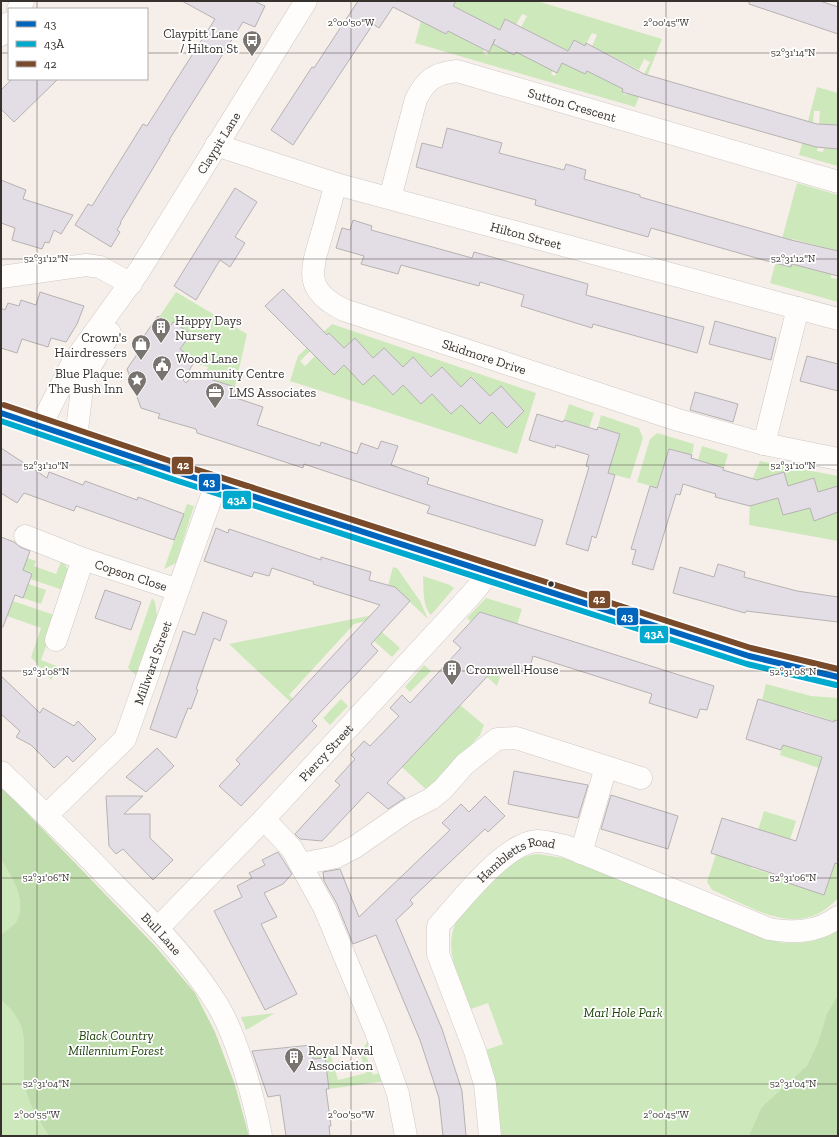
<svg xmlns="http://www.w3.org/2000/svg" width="839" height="1137" viewBox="0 0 839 1137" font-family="'Zilla Slab',serif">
<rect width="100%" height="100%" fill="#f6efe9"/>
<g fill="#cde9bb" fill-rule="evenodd">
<path d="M440,1L441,31L446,34L448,31L484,50L483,53L487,55L494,42L500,45L511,22L505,19L500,30L453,6L456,1H537L662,39L635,107L415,43L421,21ZM522,14L527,16L521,27L568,51L574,40L579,43L562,63L555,76L551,74L553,70L516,52L514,55L509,52L510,36ZM592,33L597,35L592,46L639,70L644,59L650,62L639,84L633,81L626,95L622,93L623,89L587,71L580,55Z"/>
<polygon points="817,87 838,93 838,125 819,124 820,111 814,111 812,136 818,137 817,151 823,152 824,148 838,149 838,166 799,155"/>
<polygon points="797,183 838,195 838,251 792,239 785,265 791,267 792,264 831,274 831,278 838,279 838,302 770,283"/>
<polygon points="176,292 247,334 235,387 204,377 208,367 195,363 178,353 188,338 187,332 173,322 171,325 159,317"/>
<path d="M332,324L536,393L517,454L290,381L298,356ZM329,333L348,353L352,349L348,344L355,338L377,362L407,371L410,368L406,364L413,357L436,381L465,391V383L472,377L494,401L501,386L524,411L507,427L492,412L480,424L463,402L450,414L446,409L448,407L434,392L421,404L405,383L392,395L388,390L390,388L376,373L347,363L334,375L329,370L331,368L317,354L305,366L300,361Z"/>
<polygon points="569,404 594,413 589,428 564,420"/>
<polygon points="601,415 639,428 643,438 630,479 608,473 620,434 598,427"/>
<polygon points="657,433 694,444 692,455 669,449 657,488 637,482 650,439"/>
<polygon points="702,446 728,454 724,468 698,460"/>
<polygon points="760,461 838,476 838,486 813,494 811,488 816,486 814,478 783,488 781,482 786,480 784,472 752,482 758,504 779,498 809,504 814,521 838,510 838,541 749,525 751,482"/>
<polygon points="187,504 194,506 176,563 164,569"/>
<polygon points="21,556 36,561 34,566 56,574 62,559 69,572 66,591 30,579 32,573 17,568"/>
<polygon points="393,567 397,568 420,601 428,619 396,589 388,586"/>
<path d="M423,576L450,585L454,588L431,615C422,605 424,589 423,576Z"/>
<polygon points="20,581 46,590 41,604 23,598 25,593"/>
<polygon points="152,598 155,602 157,616 136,675 128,668"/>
<polygon points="486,598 522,609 517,624 481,612 471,622 467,618"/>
<polygon points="13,601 57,616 41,660 59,667 51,680 31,657 41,628 1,614 1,610"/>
<polygon points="373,615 377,618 354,624 289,695 310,715 298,709 229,644"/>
<polygon points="382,632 400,648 392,657 374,641"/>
<polygon points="507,655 497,686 486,676"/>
<polygon points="424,665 431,671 410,692 405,687"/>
<polygon points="766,684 811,696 838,698 838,729 836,722 799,710 797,716 794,710 762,700"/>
<polygon points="341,699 348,706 330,725 323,718"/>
<polygon points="460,705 484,725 480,735 429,792 379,746"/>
<polygon points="783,745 822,758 819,768 780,755"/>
<polygon points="764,811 796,821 790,840 758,830"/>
<path d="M538,854L563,858L592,867L778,942C800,945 819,942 838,929V1136H501L497,1090L486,1050L503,1044L488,1003L471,1009C457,974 437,941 466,907C474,899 482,891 490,883C505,869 516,856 538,854Z"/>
<path d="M716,854L753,862L751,868L789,879L788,883L824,894L835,863L838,864V898C800,941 754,908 712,890L707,882Z"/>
<path d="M1,860C12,876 27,901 17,920C14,926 5,931 1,935Z"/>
<path d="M1,1000C33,1026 21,1045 24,1081C26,1100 38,1120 49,1136H1Z"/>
<polygon points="275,1013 246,1030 241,1017"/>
<polygon points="371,1036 375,1052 366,1055 373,1075 382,1072 386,1081 329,1089 325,1058 313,1059 312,1045 331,1056 338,1080 366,1073 360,1053"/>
</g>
<g fill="#c0ddae">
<path d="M1,786L156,947L195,993L215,1032L235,1085L249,1136H49C38,1120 26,1100 24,1081C21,1045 33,1027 1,1000V935C5,931 14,926 17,920C27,901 12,876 1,860Z"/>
<polygon points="838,995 838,1136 749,1136 762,1107 807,1066 818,1043 827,1014"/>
</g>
<g fill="#e3dde5" stroke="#b6b2b2">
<polygon points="182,1 254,1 265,6 255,27 243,22 169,140 170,140 120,223 121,223 117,230 120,232 111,247 75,225 88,204 92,206 143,124 147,126 215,19"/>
<polygon points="358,1 456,1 453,6 500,30 505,19 568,51 574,40 585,46 586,43 644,74 817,124 838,125 838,149 816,147 622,92 623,89 587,71 585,74 562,63 557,73 516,52 514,55 493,44 495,39 489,52 448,31 446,34 393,7 379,28 373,24 293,145 271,130 312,67 314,68"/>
<polygon points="749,1 820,1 838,7 838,34 749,4"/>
<polygon points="12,79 58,79 14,122 1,109 1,90"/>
<polygon points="447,128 502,143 499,153 564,170 566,164 586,170 584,179 640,195 640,197 791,240 838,251 838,276 792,264 791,267 767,261 651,228 648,237 535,205 536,200 416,167 422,143 442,148"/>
<polygon points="1,180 26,190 23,199 73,215 61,234 54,230 49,243 45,242 42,249 12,240 15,228 1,223"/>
<polygon points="235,188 257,202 235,237 245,243 230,267 220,260 196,300 174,286"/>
<polygon points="353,220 372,226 371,230 472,258 474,252 588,284 586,295 704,327 697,353 593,324 592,328 521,306 524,295 480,282 479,286 401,265 398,274 361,264 364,256 336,248 342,228 350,230"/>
<polygon points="283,289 327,335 329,333 344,348 355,338 373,358 384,348 403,367 413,357 431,377 442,367 461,387 471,377 490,396 501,386 524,411 507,428 492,412 480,424 461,405 451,414 432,394 421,404 403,385 393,395 374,375 363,385 344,365 334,375 265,306"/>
<polygon points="40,292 84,306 77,324 66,342 51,338 48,347 22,339 17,353 1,348 1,308 5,310 8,303 19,306 21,300 36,305"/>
<polygon points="158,316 171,325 173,322 191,334 180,349 195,361 183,380 186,383 194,374 235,387 233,397 263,407 257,425 320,446 321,442 357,454 361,443 378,449 381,441 398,446 391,465 429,478 427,484 543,520 535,546 427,513 430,506 304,464 303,468 197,433 196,429 158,418 160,414 141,408 127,369 138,353 134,350"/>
<polygon points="715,321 776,338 771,360 709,344"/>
<polygon points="807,356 838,364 838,391 800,381"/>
<polygon points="695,392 738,404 733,422 690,410"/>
<polygon points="537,414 563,422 564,420 597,430 598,427 620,434 608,473 615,475 596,538 592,536 588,551 566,544 589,467 586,466 589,455 556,445 555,448 529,440"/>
<polygon points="1,448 47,478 49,472 83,485 85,481 137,500 138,497 184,514 174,540 76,506 74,511 24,493 17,503 1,493"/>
<polygon points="669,449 692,455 691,458 724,468 723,470 757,480 784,472 788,486 814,478 818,492 838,486 838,512 814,521 810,508 783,515 778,498 750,506 715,497 716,494 683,484 680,495 676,494 653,570 632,564 636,550 631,549 650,486 657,488"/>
<polygon points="216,528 228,533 229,529 321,560 321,557 371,572 369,580 395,587 410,601 371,644 378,651 312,721 317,726 241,806 219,786 240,764 236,760 380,605 313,584 314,582 272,568 269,576 254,572 252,577 204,561"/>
<polygon points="1,537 14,542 20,547 30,551 23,570 32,574 23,598 15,595 3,627 1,627"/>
<polygon points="718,564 745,572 744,577 797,591 838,597 838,622 746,611 745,613 673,593 680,567 714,577"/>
<polygon points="105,590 141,602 131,630 95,618"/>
<polygon points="203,612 227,621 220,641 214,638 196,689 198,690 191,709 188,708 176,738 150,729 183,631 195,635"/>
<polygon points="480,612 714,686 707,710 700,709 697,718 649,703 652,694 533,656 527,676 497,666 387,783 405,798 388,809 368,792 322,841 300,839 295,834 340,785 335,781 355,759 351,755 364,741 370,746 399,716 390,708 402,695 410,703 461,648 453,641"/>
<polygon points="1,676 40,713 43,708 74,726 78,721 96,739 73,762 67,756 54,768 31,745 16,737 20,731 1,714"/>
<polygon points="758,699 834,722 834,720 838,721 838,864 835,863 824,895 788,883 789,879 711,853 722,818 796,841 822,757 783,745 781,750 746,739"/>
<polygon points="157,748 174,766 146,792 126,777"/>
<polygon points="514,771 588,785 578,818 508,804"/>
<polygon points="611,795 678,816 668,849 601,829"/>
<polygon points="106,796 143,796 124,814 150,814 150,838 173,860 153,880 123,849 116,854 109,846"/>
<polygon points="485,796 505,816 488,832 485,829 410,900 413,904 396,920 442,1029 462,1091 466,1136 443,1136 439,1098 420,1040 376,935 353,944 337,904 324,881 323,872 340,869 359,917 450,830 442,823 461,804 469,812"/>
<polygon points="278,852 292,874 283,884 264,893 277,917 261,924 297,994 265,1010 214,911 242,897 237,886 252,878 249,873 265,865 262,860"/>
<polygon points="312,1045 313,1059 325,1058 329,1089 326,1089 331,1126 329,1126 330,1136 286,1136 280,1095 268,1097 252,1051"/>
</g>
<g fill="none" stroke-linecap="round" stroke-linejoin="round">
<defs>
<g id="minor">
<polyline points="18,9 23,1"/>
<polyline points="1,35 9,23"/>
<path id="s1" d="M216,145L336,184L838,319"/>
<path id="s2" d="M336,184C331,201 326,219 321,237C310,273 305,291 344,310L678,420L764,444L838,459"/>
<path id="s3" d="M390,198L416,99C427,79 433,74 457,71L838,182"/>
<polyline points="1,277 86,265 100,267 131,284"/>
<polyline points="1,413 177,472 749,656 838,677"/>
<path id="s4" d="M40,427L72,364L139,271L306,1"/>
<polyline points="76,438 82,388 88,370 110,333"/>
<polyline points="764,444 798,308"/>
<path id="s5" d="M25,536L83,559L178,590"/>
<polyline points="56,640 83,559"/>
<path id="s6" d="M1,772C40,809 78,846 115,885C152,922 189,959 217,1004C237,1037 254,1098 261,1136"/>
<path id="s7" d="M47,815L125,739L216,484"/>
<polyline points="264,819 292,849 325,909 376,1032 398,1094 406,1136"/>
<polyline points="581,853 606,767"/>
<polyline points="301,864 336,857 355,847 407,811 431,799 443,789 465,764 497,739 516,738 641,778"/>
<path id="s8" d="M158,928L264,819L470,596L490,572"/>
<path id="s9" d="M490,1136L485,1084L475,1051L438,954V926C460,902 504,843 537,841C546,841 556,844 565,846L769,929C794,933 817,933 838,917"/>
</g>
</defs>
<use href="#minor" stroke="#cec8c4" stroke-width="23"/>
<use href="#minor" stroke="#fefdfc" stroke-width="22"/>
<defs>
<polyline id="bus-1" points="1,413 177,472 749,656 838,677"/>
<polyline id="bus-2" points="1,421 175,480 747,664 836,685"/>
<polyline id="bus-3" points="4,405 179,464 751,648 838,669"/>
</defs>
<use href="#bus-1" stroke="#fff" stroke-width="9"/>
<use href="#bus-2" stroke="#fff" stroke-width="9"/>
<use href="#bus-3" stroke="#fff" stroke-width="9"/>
<use href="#bus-1" stroke="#0065bd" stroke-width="6"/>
<use href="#bus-2" stroke="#00a9ce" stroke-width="6"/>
<use href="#bus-3" stroke="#7a4b2a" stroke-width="6"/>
</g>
<path fill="none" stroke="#36312d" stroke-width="1" stroke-opacity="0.45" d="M37,1V9M351,1V1136M666,1V1136M1,53H9M147,53H838M37,79V1136M1,259H838M1,465H838M1,671H838M1,878H838M1,1084H838"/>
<defs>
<symbol id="bus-pin" viewBox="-11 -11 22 30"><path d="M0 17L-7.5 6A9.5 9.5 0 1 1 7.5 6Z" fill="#79746f" stroke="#fff"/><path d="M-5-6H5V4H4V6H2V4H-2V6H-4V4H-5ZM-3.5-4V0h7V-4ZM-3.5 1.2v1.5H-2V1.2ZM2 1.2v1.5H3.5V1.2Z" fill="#fff"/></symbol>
<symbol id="building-pin" viewBox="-11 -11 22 30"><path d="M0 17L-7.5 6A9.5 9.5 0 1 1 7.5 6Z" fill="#79746f" stroke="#fff"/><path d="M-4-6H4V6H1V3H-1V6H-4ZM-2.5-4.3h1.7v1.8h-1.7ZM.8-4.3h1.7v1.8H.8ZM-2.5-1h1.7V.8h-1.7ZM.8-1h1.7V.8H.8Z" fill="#fff"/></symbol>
<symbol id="shop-pin" viewBox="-11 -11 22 30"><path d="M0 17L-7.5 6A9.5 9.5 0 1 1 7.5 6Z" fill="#79746f" stroke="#fff"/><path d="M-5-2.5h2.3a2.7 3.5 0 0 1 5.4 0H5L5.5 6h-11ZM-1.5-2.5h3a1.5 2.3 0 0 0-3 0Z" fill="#fff"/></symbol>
<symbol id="civic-pin" viewBox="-11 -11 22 30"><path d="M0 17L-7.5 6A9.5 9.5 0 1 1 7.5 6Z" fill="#79746f" stroke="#fff"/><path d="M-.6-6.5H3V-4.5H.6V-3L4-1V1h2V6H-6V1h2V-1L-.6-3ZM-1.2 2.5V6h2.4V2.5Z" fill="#fff"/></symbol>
<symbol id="sight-pin" viewBox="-11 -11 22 30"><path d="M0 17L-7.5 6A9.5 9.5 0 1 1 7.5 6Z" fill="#79746f" stroke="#fff"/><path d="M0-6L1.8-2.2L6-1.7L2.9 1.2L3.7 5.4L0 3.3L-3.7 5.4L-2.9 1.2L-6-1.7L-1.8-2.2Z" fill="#fff"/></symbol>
<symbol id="office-pin" viewBox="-11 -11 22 30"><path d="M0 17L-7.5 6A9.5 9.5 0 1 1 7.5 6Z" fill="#79746f" stroke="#fff"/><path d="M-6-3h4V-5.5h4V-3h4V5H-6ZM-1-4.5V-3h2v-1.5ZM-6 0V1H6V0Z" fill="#fff"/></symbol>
</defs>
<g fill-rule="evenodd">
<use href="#bus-pin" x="241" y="29" width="22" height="30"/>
<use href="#building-pin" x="150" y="316" width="22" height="30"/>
<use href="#shop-pin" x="130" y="333" width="22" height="30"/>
<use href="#civic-pin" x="151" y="354" width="22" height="30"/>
<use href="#sight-pin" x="126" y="369" width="22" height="30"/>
<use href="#office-pin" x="204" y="381" width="22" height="30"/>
<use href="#building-pin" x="441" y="658" width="22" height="30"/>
<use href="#building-pin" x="283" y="1046" width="22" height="30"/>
</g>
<circle fill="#36312d" stroke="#fff" stroke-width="1.5" cx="551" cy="584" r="3.5"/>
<g text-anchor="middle" stroke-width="3.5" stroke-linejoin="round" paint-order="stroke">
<g font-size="13" fill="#36312d" stroke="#fff" text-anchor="start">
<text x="238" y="38" text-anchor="end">Claypitt Lane<tspan x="238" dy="15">/ Hilton St</tspan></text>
<text x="175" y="325">Happy Days<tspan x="175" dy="15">Nursery</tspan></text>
<text x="127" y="342" text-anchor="end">Crown's<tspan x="127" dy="15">Hairdressers</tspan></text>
<text x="176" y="363">Wood Lane<tspan x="176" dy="15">Community Centre</tspan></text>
<text x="123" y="378" text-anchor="end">Blue Plaque:<tspan x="123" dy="15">The Bush Inn</tspan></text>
<text x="229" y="397">LMS Associates</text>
<text x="466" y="674">Cromwell House</text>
<text x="308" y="1055">Royal Naval<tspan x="308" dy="15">Association</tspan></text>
</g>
<g font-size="13" fill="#36312d" stroke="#fff">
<text dy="5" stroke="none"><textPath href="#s3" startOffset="275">Sutton Crescent</textPath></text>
<text dy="5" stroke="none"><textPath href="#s4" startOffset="336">Claypit Lane</textPath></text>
<text dy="5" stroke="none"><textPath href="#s1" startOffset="323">Hilton Street</textPath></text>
<text dy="5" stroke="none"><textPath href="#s2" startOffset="291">Skidmore Drive</textPath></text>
<text dy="5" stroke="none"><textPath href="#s5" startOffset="113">Copson Close</textPath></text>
<text dy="5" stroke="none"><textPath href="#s7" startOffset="190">Millward Street</textPath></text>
<text dy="5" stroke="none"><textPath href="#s8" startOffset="243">Piercy Street</textPath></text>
<text dy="5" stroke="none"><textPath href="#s9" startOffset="325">Hambletts Road</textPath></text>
<text dy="5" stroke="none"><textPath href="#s6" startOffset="228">Bull Lane</textPath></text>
</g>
<g font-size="13" font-style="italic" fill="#1c420a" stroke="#fff">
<text x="623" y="1017">Marl Hole Park</text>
<text x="116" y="1040">Black Country<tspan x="116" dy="15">Millennium Forest</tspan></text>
</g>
</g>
<g font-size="10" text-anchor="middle" fill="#36312d" stroke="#fff" stroke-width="3.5" stroke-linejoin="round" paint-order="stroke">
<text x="351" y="26">2°00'50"W</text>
<text x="666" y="26">2°00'45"W</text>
<text x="793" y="56">52°31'14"N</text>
<text x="46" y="262">52°31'12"N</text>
<text x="793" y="262">52°31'12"N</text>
<text x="46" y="469">52°31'10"N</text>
<text x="793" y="469">52°31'10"N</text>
<text x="46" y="675">52°31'08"N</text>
<text x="793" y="675">52°31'08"N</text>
<text x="46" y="881">52°31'06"N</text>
<text x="793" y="881">52°31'06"N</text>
<text x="46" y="1087">52°31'04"N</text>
<text x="793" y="1087">52°31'04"N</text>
<text x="37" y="1118">2°00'55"W</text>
<text x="351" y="1118">2°00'50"W</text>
<text x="666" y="1118">2°00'45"W</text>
</g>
<g stroke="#fff" stroke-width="1.5">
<rect x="171" y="456" width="23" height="19" rx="4" fill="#7a4b2a"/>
<rect x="198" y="473" width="23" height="19" rx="4" fill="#0065bd"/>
<rect x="222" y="490" width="30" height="20" rx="4" fill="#00a9ce"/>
<rect x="588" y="590" width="23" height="19" rx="4" fill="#7a4b2a"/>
<rect x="616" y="607" width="23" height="19" rx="4" fill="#0065bd"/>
<rect x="639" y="625" width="30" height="19" rx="4" fill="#00a9ce"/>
</g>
<g font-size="11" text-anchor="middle" font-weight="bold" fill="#fff">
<text x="183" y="469">42</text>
<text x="209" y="486">43</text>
<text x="237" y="504">43A</text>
<text x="599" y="603">42</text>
<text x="627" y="621">43</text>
<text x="654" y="638">43A</text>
</g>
<rect width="839" height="1137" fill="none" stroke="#36312d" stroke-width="4"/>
<rect x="8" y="8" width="140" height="72" fill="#ffffff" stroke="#afadab"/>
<rect x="16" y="21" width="20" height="6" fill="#0065bd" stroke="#afadab"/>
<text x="44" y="28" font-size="12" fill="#36312d">43</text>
<rect x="16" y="41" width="20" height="6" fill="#00a9ce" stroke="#afadab"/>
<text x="44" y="48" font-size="12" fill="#36312d">43A</text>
<rect x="16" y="61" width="20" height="6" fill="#7a4b2a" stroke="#afadab"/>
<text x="44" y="68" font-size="12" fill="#36312d">42</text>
</svg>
